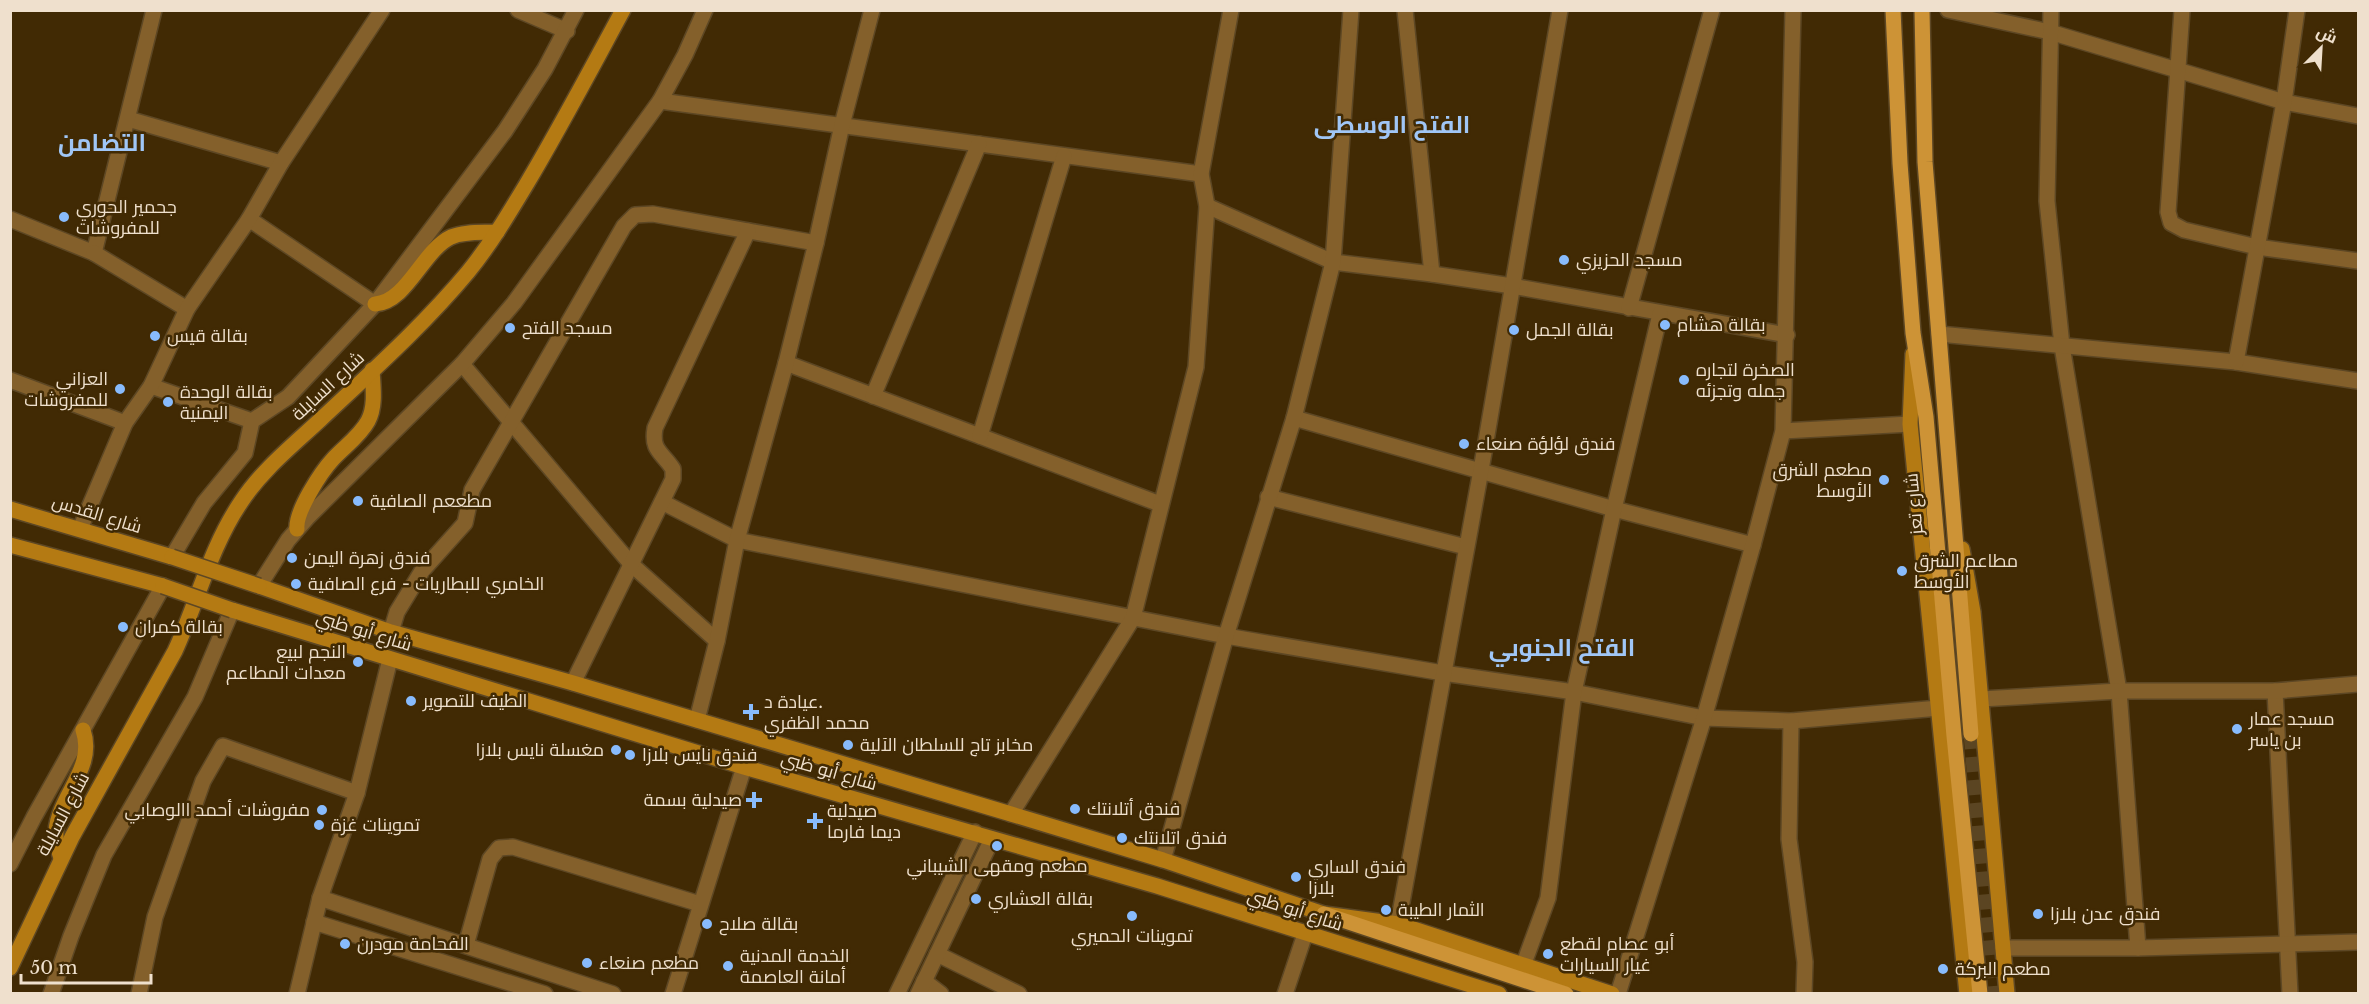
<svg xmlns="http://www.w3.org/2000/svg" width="2369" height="1004" viewBox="0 0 2369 1004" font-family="'Libre Baskerville',Cairo,serif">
<rect width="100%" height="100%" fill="#412a04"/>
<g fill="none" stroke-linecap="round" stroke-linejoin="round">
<polyline stroke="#5b4522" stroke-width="15" stroke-dasharray="15 8" stroke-linecap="butt" points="1971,734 1993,994"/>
<defs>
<g id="street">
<polyline points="518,10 567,31"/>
<polyline points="1405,10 1432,274"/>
<polyline points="1948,10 2050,32 2284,102 2358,116"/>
<polyline points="2051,10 2047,201 2062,346 2119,691 2138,948"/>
<polyline points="2182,10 2168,212 2171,223 2184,230 2257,247 2358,261"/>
<polyline points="660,101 1201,174"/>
<polyline points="128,119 281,163"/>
<polyline points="1207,206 1333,262 1432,274 1512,286 1787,335"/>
<polyline points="10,219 94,253 154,10"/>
<polyline points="249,219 375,304"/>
<polyline points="94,253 187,309"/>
<polyline points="1629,308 1712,10"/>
<polyline points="1939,334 2236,362 2358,381"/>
<polyline points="2236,362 2284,102 2297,10"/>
<polyline points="786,363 1160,504"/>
<polyline points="462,364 631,564 717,641"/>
<polyline points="10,380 125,423"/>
<polyline points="151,386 252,421"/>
<polyline points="873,396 979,144"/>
<polyline points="1294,418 1614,509 1753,545"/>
<polyline points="1783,431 1910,424"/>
<polyline points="980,436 1064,156"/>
<polyline points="1268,497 1466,547"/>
<polyline points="662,502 737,540 1226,636 1443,673 1574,692 1704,718 1791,721 1939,708"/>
<polyline points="80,529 125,423 151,386 187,309 249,219 281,163 382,10"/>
<polyline points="172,557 204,503 245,453 252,421 288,397 375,304 505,131 545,69 576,10"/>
<polyline points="259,586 288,540 307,518 462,364 514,303 660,101 685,55 705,10"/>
<polyline points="391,632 397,612 422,571 465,523 472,490 624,226 635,215 653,214 816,243"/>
<path d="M573,683L673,479V469C662,452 651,451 655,428L748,231"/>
<polyline points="2275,691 2290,994"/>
<polyline points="1981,699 2119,691 2275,691 2358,684"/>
<polyline points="697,720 717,641 737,540 786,363 816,243 842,125 872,10"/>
<polyline points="1791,721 1789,839 1805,962 1804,994"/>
<polyline points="1011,814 1133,618 1196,367 1207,206 1201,174 1231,10"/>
<polyline points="1163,860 1226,636 1294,418 1333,262 1351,10"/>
<polyline points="10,864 34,817 163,586"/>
<polyline points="320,898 613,994"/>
<polyline points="314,922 545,994"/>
<polyline points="1398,924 1481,470 1560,10"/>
<polyline points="466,945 490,859 499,848 513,847 700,904"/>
<polyline points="2003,948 2138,948 2358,942"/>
<polyline points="937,954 1019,994"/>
<polyline points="1523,966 1548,898 1574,692 1614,509 1660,314"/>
<polyline points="924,981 941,994"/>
<polyline points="51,994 71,936 104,855 195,697 232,610"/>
<polyline points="139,994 155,917 203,781 223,746 357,793"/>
<polyline points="297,994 320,898 357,793 390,659"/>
<polyline points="673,994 744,767"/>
<polyline points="897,994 975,832"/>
<polyline points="918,994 992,839"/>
<polyline points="1285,994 1305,934"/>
<polyline points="1618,994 1704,718 1753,545 1783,431 1793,10"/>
</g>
<g id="secondary">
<path d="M375,304C407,302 423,250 451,237C465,231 483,233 497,232"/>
<polyline points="1913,354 1910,424 1967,994"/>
<polyline points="10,509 172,557"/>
<path d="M297,529C295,512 321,472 333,459C344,447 360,436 368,421C376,406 373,387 372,370"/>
<polyline points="10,545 163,586"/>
<polyline points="1962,549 1973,612 2007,994"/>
<polyline points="259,586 391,632 573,683 1011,814 1163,860 1324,914 1398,924 1612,994"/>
<polyline points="232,610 744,767 1157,886 1499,994"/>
<path d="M61,858C58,849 55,841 56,831C59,795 96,768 83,730"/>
<path d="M10,968L72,837L175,651C198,601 210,548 241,502C262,470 292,446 320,420C370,373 423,326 468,272C490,245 508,215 526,185C560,128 591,69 623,10"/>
</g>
<g id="primary">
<polyline points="1893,10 1900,163 1913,333 1926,417 1954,736 1980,994"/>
<polyline points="1922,10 1925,162 1971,734"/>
<polyline points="1324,914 1566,994"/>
</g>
</defs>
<use href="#street" stroke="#5d4724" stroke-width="18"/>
<use href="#secondary" stroke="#5d4724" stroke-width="18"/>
<use href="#primary" stroke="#5d4724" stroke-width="18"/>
<use href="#street" stroke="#84602b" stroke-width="15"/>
<use href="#secondary" stroke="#b47a13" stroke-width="15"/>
<use href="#primary" stroke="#cd9336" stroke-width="15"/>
<defs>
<g id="secondary-bridge">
<polyline points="172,557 259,586"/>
<polyline points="163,586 232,610"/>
</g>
</defs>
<use href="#secondary-bridge" stroke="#5d4724" stroke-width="18" stroke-linecap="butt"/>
<use href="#secondary-bridge" stroke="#b47a13" stroke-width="15"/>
</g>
<g fill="#88bbfc" stroke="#412a04" stroke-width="2">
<circle cx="64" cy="217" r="6"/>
<circle cx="1564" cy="260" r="6"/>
<circle cx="1665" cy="325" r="6"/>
<circle cx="510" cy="328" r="6"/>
<circle cx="1514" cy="330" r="6"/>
<circle cx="155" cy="336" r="6"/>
<circle cx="1684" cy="380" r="6"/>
<circle cx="120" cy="389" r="6"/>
<circle cx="168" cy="402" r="6"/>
<circle cx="1464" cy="444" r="6"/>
<circle cx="1884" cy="480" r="6"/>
<circle cx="358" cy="501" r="6"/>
<circle cx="292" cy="558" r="6"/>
<circle cx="1902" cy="571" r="6"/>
<circle cx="296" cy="584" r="6"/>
<circle cx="123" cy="627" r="6"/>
<circle cx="358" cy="662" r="6"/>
<circle cx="411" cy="701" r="6"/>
<path d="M748 703h6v6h6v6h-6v6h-6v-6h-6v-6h6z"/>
<circle cx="2237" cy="729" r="6"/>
<circle cx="848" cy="745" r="6"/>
<circle cx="616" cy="750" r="6"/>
<circle cx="630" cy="755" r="6"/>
<path d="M751 791h6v6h6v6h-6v6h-6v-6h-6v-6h6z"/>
<circle cx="1075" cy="809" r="6"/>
<circle cx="322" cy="810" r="6"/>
<path d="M812 812h6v6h6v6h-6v6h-6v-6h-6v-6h6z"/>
<circle cx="319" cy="825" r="6"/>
<circle cx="1122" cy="838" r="6"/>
<circle cx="997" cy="846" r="6"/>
<circle cx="1296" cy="877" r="6"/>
<circle cx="976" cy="899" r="6"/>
<circle cx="1386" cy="910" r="6"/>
<circle cx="2038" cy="914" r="6"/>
<circle cx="1132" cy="916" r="6"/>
<circle cx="707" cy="924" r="6"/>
<circle cx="345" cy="944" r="6"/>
<circle cx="1548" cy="954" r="6"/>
<circle cx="587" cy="963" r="6"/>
<circle cx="728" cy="966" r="6"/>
<circle cx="1943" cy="969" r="6"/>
</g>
<g text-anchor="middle" stroke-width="5" stroke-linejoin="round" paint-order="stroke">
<g font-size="18" fill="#efe0cd" stroke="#412a04" text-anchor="start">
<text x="76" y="213">جحمير الحوري<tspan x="76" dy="21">للمفروشات</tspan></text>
<text x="1576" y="266">مسجد الحزيزي</text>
<text x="1677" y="331">بقالة هشام</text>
<text x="522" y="334">مسجد الفتح</text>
<text x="1526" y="336">بقالة الجمل</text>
<text x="167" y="342">بقالة قيس</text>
<text x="1696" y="376">الصخرة لتجاره<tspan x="1696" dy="21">جمله وتجزئه</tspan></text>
<text x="108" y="385" text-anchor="end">العزاني<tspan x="108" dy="21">للمفروشات</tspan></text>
<text x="180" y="398">بقالة الوحدة<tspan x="180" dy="21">اليمنية</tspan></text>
<text x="1476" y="450">فندق لؤلؤة صنعاء</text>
<text x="1872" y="476" text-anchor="end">مطعم الشرق<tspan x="1872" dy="21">الأوسط</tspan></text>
<text x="370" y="507">مطععم الصافية</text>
<text x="304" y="564">فندق زهرة اليمن</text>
<text x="1914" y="567">مطاعم الشرق<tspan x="1914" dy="21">الأوسط</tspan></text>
<text x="308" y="590">الخامري للبطاريات - فرع الصافية</text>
<text x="135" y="633">بقالة كمران</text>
<text x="346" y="658" text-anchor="end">النجم لبيع<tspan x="346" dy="21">معدات المطاعم</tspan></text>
<text x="423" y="707">الطيف للتصوير</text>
<text x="764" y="708">عيادة د.<tspan x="764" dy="21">محمد الظفري</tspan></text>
<text x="2249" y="725">مسجد عمار<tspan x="2249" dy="21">بن ياسر</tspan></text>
<text x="860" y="751">مخابز تاج للسلطان الآلية</text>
<text x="604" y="756" text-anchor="end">مغسلة نايس بلازا</text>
<text x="642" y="761">فندق نايس بلازا</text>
<text x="742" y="806" text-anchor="end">صيدلية بسمة</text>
<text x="1087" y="815">فندق أتلانتك</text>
<text x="310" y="816" text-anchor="end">مفروشات أحمد االوصابي</text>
<text x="827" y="817">صيدلية<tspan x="827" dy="21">ديما فارما</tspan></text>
<text x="331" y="831">تموينات غزة</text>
<text x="1134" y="844">فندق اتلانتك</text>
<text x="997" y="872" text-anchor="middle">مطعم ومقهى الشيباني</text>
<text x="1308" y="873">فندق الساري<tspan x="1308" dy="21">بلازا</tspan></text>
<text x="988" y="905">بقالة العشاري</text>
<text x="1398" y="916">الثمار الطيبة</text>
<text x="2050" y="920">فندق عدن بلازا</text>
<text x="719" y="930">بقالة صلاح</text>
<text x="1132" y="942" text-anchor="middle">تموينات الحميري</text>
<text x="357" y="950">الفحامة مودرن</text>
<text x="1560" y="950">أبو عصام لقطع<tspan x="1560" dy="21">غيار السيارات</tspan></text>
<text x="740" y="962">الخدمة المدنية<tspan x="740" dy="21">أمانة العاصمة</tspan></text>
<text x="599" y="969">مطعم صنعاء</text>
<text x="1955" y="975">مطعم البركة</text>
</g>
<g font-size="18" fill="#efe0cd" stroke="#412a04">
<text transform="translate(328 386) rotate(-43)" y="6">شارع السايلة</text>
<text transform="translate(1914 504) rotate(-95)" y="6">شارع تعز</text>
<text transform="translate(97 514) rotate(17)" y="6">شارع القدس</text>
<text transform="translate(364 631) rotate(17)" y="6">شارع أبو ظبي</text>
<text transform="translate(829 771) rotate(16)" y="6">شارع أبو ظبي</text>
<text transform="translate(63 814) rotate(-62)" y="6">شارع السايلة</text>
<text transform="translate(1295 910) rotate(18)" y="6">شارع أبو ظبي</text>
</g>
<g font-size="24" font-weight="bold" fill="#a0c6f6" stroke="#412a04">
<text x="1392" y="133">الفتح الوسطى</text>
<text x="102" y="151">التضامن</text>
<text x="1562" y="656">الفتح الجنوبي</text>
</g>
</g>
<rect width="2369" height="1004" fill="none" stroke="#efe0cd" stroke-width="24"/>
<g transform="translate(2321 48) rotate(24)" stroke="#412a04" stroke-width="4.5" paint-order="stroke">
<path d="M0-4.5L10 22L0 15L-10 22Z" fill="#efe0cd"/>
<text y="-9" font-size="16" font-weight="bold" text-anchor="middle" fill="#efe0cd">ش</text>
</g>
<path d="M21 974v9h130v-9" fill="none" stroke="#efe0cd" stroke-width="3"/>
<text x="30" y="974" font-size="18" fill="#efe0cd" stroke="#412a04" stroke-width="4.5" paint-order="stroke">50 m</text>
</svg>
